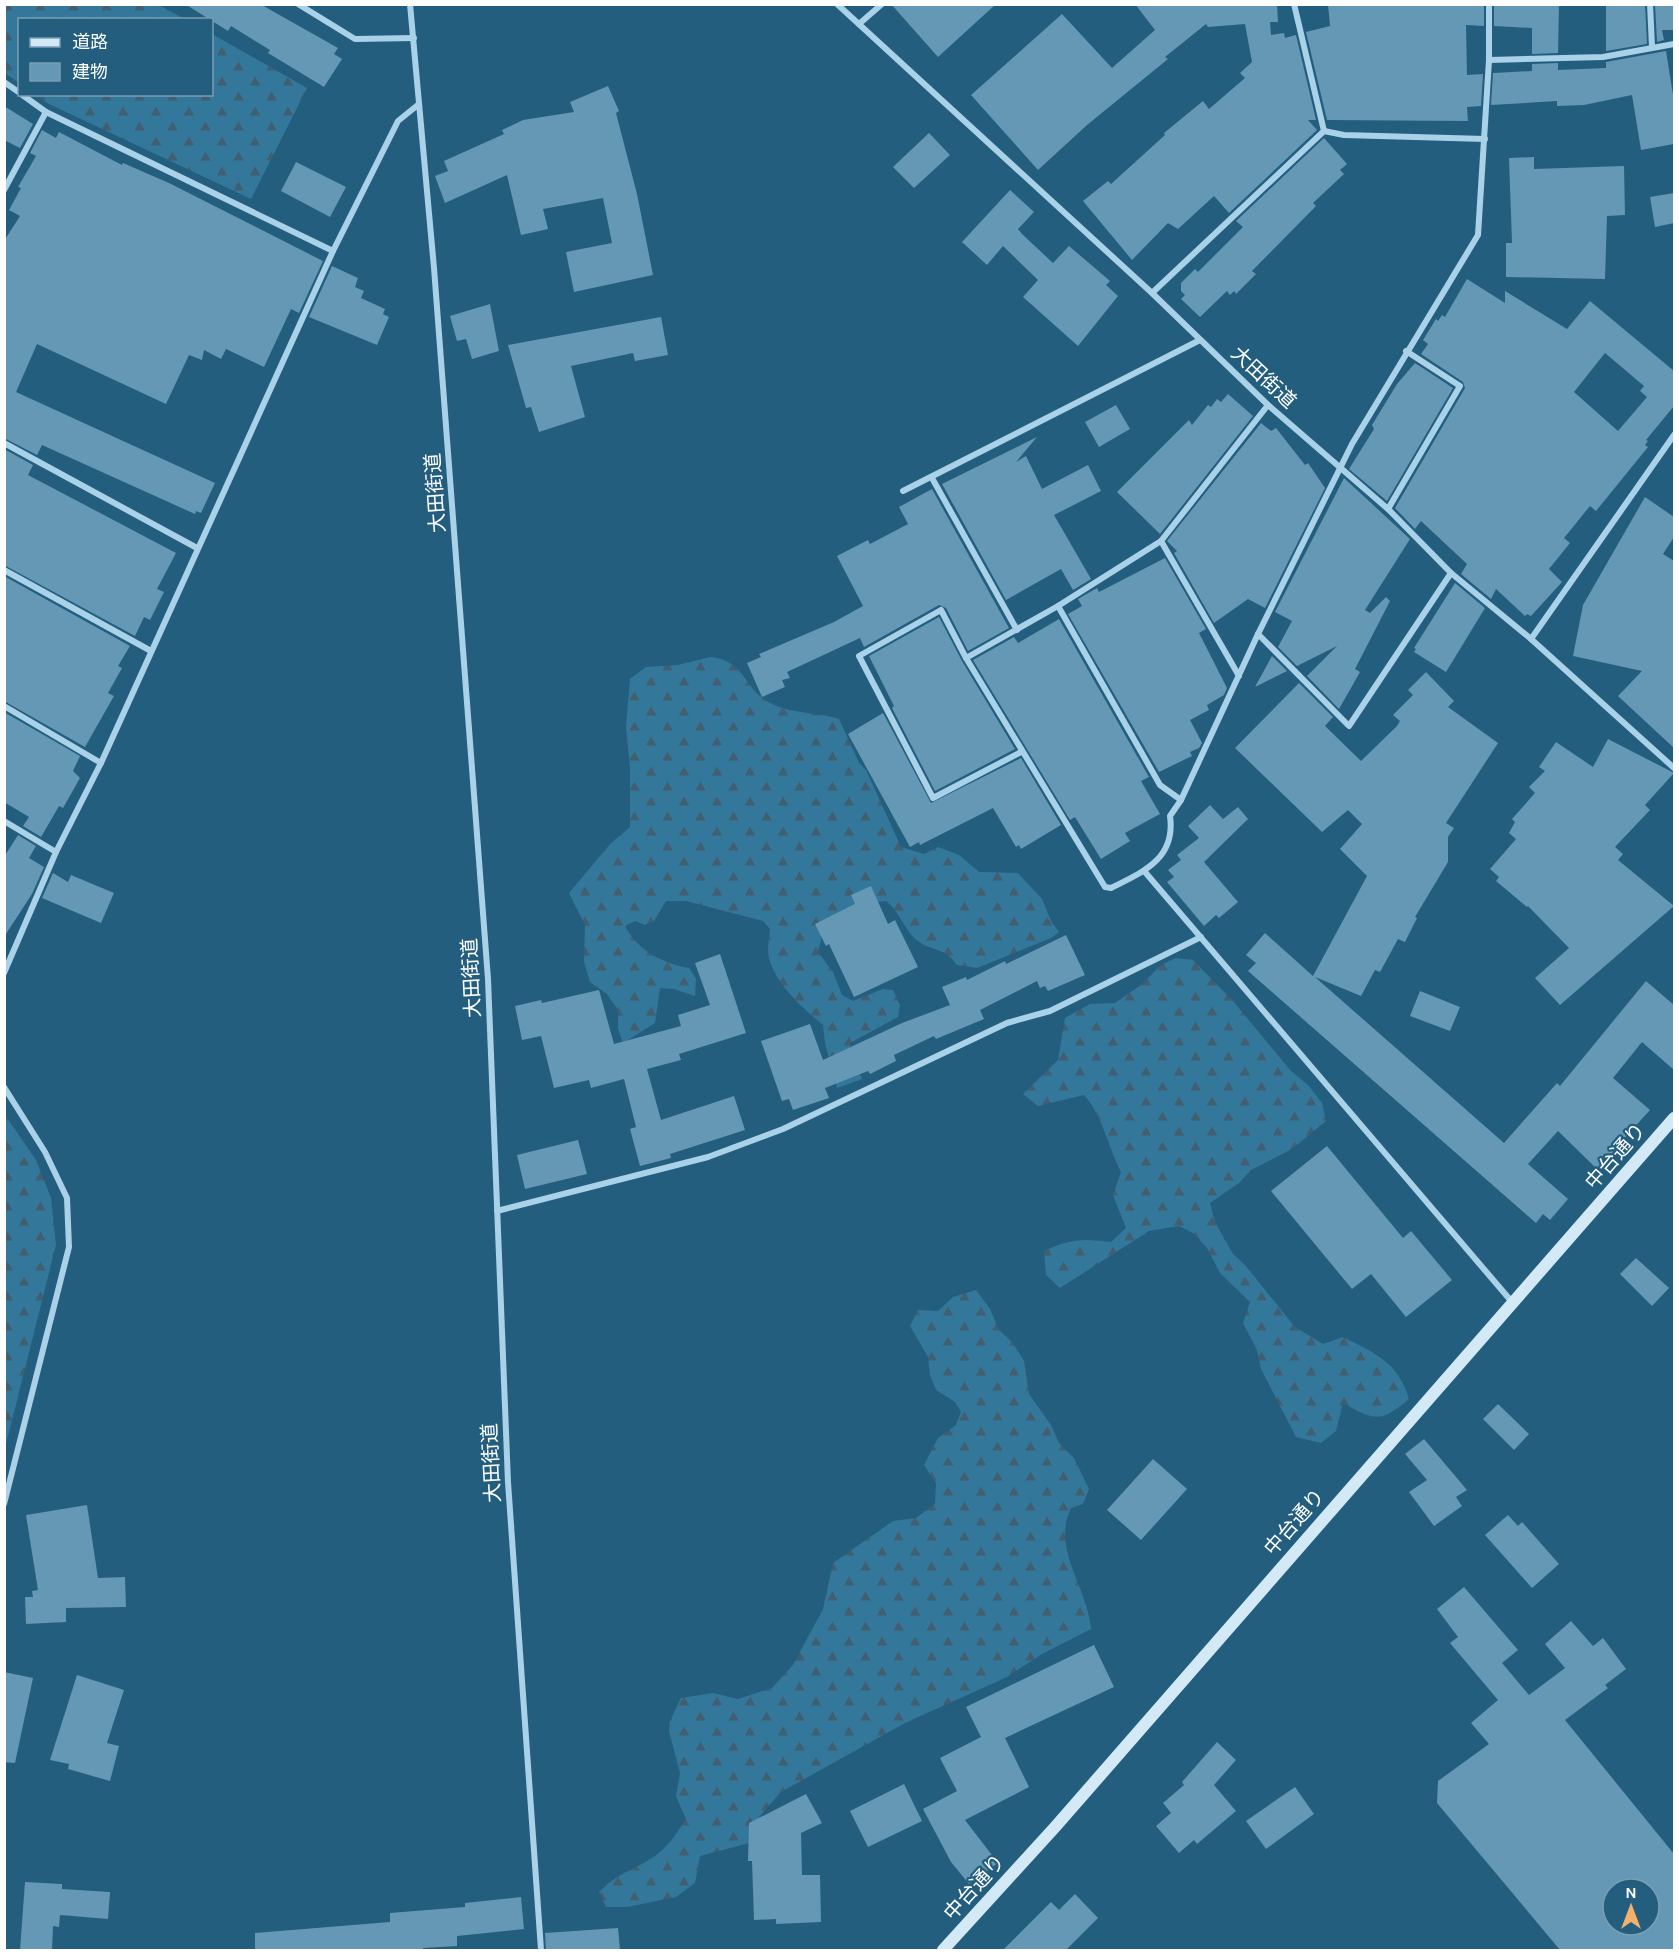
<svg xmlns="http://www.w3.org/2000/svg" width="1679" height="1955" viewBox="0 0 1679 1955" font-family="Karla,'Noto Sans JP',sans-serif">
<defs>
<pattern id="forest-firs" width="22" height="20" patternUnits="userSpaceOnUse" patternTransform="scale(1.5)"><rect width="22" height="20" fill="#33779b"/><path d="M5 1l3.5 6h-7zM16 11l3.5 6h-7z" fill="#415f70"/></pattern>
</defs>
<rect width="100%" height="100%" fill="#235e7f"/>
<g fill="url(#forest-firs)">
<polygon points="5,4 158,5 185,19 20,20 19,83 5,73"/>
<polygon points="212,34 307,88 251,199 49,104 35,95 212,94"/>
<path d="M710,657C746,660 743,689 770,703C791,714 817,712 839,719L859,763L866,770L901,847L924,854L938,847L959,855L979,872L1018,873L1042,899L1051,921L1059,932L1051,938L977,968L957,965C944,946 932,952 918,941C906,933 900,912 886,901L867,903L824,928L818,952L833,972L842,995L853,1001L883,989L893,990L900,1005L898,1017L850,1043L851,1054L862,1079L837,1088L825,1043L823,1025C803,1008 776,985 769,958C767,949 769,939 770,929L763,921L686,901H666L654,921L645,925L635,921L625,926C638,951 662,963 689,968L696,979L695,996L674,989L660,988L655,1023L623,1043L618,1028V1010L607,994L590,982L584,961L585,925L569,893L611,843L630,827V767L626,727L630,679L646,667L678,665Z"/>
<path d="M1176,958L1193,960L1233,1001L1290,1070L1308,1085L1322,1103L1326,1121L1292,1149L1251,1170L1239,1183L1210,1203L1215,1222L1233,1254L1245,1265L1295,1327L1323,1344L1343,1337C1375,1353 1398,1362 1409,1399C1380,1423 1375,1421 1343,1403L1336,1431L1321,1443L1296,1437L1261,1369L1257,1350L1243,1323L1250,1302L1220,1273L1207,1248L1193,1233L1179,1226L1149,1231L1060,1288L1046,1275L1044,1251C1070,1239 1083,1238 1111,1242L1126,1228L1113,1195L1121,1172C1108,1147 1103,1116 1084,1095L1038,1106L1023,1094L1058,1060L1065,1018L1090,1004L1115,1003L1141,985L1161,965Z"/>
<polygon points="5,1115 36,1160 51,1198 56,1245 5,1448"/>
<path d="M976,1290L990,1309L999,1330L1012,1342L1024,1361L1029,1394L1051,1425L1059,1443L1074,1458L1089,1489L1083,1504L1071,1508C1051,1549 1088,1588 1091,1629L1042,1654L1007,1677L905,1723L781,1792L750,1827L749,1843L700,1856L695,1883L676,1897L627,1907H606L599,1892C619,1873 625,1874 647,1861C664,1852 676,1835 686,1819L676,1796L680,1773L669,1731L670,1721L681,1698L713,1693L738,1699L772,1688L793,1665L823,1609L833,1563L893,1521L916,1518L935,1504L936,1483L924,1465L938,1438L956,1425L961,1412L955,1402L936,1390L930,1375L928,1357L910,1326L918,1310L938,1311L953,1297Z"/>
</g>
<g fill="#6498b4" fill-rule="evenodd">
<polygon points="185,4 260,4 338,48 334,54 342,59 324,87 268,53 270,50 231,26 228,31"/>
<polygon points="891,4 996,4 938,57"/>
<polygon points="1135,4 1277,4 1278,22 1270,22 1271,35 1284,33 1285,38 1296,35 1316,120 1308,120 1317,130 1229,213 1214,196 1178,229 1168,223 1132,260 1083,201 1108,181 1111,184 1165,135 1164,133 1203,101 1209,109 1245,78 1240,73 1252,62 1245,24 1208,27 1206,24 1165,57 1168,59 1087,125 1038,170 971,95 1062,14 1112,68 1155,30"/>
<polygon points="1328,4 1484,4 1484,26 1466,25 1467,75 1483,74 1481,106 1467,107 1468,121 1327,120 1306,32 1330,26"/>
<polygon points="1494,4 1559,4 1558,53 1532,54 1532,28 1494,26"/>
<polygon points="1606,4 1645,4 1647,44 1606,51"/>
<polygon points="1655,4 1674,4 1674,30 1662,30 1664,40 1657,42"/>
<polygon points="1666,51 1674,101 1674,144 1641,150 1632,95 1584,105 1557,106 1557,101 1491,105 1493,73 1532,71 1532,64 1558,63 1558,70 1606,68 1606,62"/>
<polygon points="608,86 619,111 616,113 637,194 653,275 574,292 566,252 612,243 603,198 543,209 548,229 521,235 507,175 445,203 435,176 448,171 444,161 504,134 502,130 523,120 574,112 570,102"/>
<polygon points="4,106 33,124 20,148 4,140"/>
<polygon points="42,130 56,138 59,132 122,165 123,163 169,183 323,261 299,313 291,309 264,367 226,349 221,359 204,350 202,360 189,355 166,404 37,344 16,392 215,483 201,513 196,511 195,514 42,445 37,455 4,438 4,241 20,216 9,210 21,188 18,187 36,156 30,153"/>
<polygon points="929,133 950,155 914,188 893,167"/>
<polygon points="1324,138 1347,164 1340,170 1344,174 1313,203 1316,206 1252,271 1256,274 1236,294 1234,291 1230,295 1227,291 1200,317 1181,299 1185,295 1181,291 1181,283 1195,269 1198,272 1243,227 1236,221"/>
<polygon points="1534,157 1534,169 1624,166 1625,215 1607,216 1605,279 1506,277 1506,243 1512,243 1509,158"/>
<polygon points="296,162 346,187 330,217 281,191"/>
<polygon points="1010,190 1034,212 1018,229 1022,234 1053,263 1069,246 1110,281 1106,285 1118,296 1078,346 1023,297 1038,280 1003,246 987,265 962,242"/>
<polygon points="1674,193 1674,223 1655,227 1650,197"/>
<polygon points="332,266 358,278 355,287 364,291 361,298 385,309 383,314 389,317 377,345 309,317"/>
<path d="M1467,279L1505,303V291L1567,329L1590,301L1674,371V406L1646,440L1648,441L1645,445L1648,447L1596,511L1590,506L1564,538L1570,543L1549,569L1562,582L1531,616L1527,614L1525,616L1496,589L1491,599L1461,574L1467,564L1421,521L1415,529L1395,508L1465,388L1463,382L1421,354L1428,344L1423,340L1436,319L1438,321L1442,315L1445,317ZM1605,353L1644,386L1640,391L1647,397L1618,431L1574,392Z"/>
<polygon points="490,304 499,351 472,359 466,339 457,341 450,316"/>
<polygon points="661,317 668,355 635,361 633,353 571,366 585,417 539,432 531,407 526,408 508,345"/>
<polygon points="1415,363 1453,388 1387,501 1349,469 1374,429 1372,425 1397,384"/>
<polygon points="1228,394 1253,416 1160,534 1117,492 1189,420 1192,425 1208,405 1211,407 1217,399 1221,402"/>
<polygon points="1116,405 1130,429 1099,447 1085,422"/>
<polygon points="1261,423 1271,431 1276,428 1305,465 1308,463 1325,488 1265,608 1248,599 1214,623 1174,553 1177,551 1167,541"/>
<polygon points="1037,437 1016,462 1026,456 1042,489 1088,465 1101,491 1054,515 1091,579 1073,590 1061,569 1006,600 942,484"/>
<polygon points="4,449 33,465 28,475 176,553 157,589 164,592 150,620 144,617 135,636 4,565"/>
<polygon points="1344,478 1410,539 1365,610 1370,613 1386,597 1390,601 1355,669 1360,672 1339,709 1307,676 1337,646 1297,666 1278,647 1292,621 1275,612"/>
<polygon points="932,489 1009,628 968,651 946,608 939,605 864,647 860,638 787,672 790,678 782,680 785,687 762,697 747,663 761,657 759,654 834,622 863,606 837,556 868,540 870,544 908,524 899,507"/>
<polygon points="1645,497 1674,517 1674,537 1663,554 1674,561 1674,748 1618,696 1642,671 1573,656 1583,605"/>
<polygon points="1165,558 1206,629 1199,633 1227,688 1224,695 1207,705 1209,710 1190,720 1202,743 1199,748 1190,752 1192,756 1159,772 1068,614 1082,606 1078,599 1097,588 1099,592"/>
<polygon points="4,576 130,646 118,666 122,668 108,693 114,696 85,747 4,701"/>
<polygon points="1455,583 1485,608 1446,672 1414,652 1416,649 1414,648"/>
<polygon points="939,617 962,661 1015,749 935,791 892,708 894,706 869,656"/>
<polygon points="1059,619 1149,777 1141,781 1160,814 1125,833 1130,841 1101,859 1075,817 1070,820 973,660 1014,637 1018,643"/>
<polygon points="1272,656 1287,671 1255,687"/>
<polygon points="1426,672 1454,701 1448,707 1498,743 1446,823 1454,828 1448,837 1448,862 1415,917 1417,918 1405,942 1398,939 1380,972 1375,970 1361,996 1315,977 1504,1143 1557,1083 1560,1086 1646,981 1674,1005 1674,1070 1642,1042 1613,1078 1650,1110 1613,1151 1616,1153 1599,1171 1558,1131 1528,1164 1568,1199 1550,1220 1543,1214 1536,1223 1248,971 1256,963 1246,955 1265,933 1313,976 1367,876 1340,849 1362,824 1348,810 1322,832 1235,748 1299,683 1333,717 1325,726 1361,761 1397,726 1400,721 1393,715 1413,695 1408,690"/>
<polygon points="4,712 80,756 73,771 80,778 63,808 59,806 41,837 23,826 29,817 4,802"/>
<polygon points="883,713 931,803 1021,758 1061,825 1021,849 1019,845 1016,847 993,808 920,845 919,842 910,847 848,734"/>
<polygon points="1608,739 1674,773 1645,805 1650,810 1615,847 1623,854 1618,860 1674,906 1560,1005 1535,978 1569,948 1528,906 1527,907 1496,881 1499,877 1490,869 1516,839 1509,833 1515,822 1512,819 1535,793 1529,787 1545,771 1539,767 1556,742 1593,767"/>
<polygon points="1210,805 1223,819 1238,807 1248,819 1204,862 1238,902 1219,918 1216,915 1204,926 1167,882 1174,877 1168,870 1181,860 1177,855 1199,838 1188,826"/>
<polygon points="18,835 36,846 29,858 44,867 32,894 4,937 4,857"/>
<polygon points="53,873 68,882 71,875 114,893 101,923 42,898"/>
<polygon points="871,886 888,924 895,920 918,967 854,997 829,944 826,946 815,924 855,904 851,895"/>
<polygon points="1066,935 1085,975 1048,991 1045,986 1040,988 1037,981 980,1010 984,1019 936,1039 934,1036 894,1055 896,1061 870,1074 868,1071 825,1088 829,1098 793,1110 789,1099 782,1101 761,1041 810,1024 823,1060 902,1023 950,1005 942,987 966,977 967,980 1005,961 1006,964"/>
<polygon points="720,954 746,1033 679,1054 681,1060 647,1069 661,1120 734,1096 745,1130 670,1154 671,1158 640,1166 630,1129 636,1127 624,1079 591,1088 589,1080 554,1088 541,1036 522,1040 515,1006 541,1000 542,1003 599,990 614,1044 681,1026 678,1015 710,1005 695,963"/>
<polygon points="1420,991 1460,1007 1450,1031 1410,1016"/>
<polygon points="578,1140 587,1174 525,1189 517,1155"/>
<polygon points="1327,1146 1403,1238 1411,1231 1452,1280 1406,1317 1371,1274 1352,1289 1271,1191"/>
<polygon points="1636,1258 1669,1288 1652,1306 1620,1274"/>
<polygon points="1498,1404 1529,1434 1514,1450 1483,1419"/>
<polygon points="1424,1439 1467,1490 1456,1497 1462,1506 1434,1526 1409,1492 1427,1480 1405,1454"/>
<polygon points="1153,1459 1187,1489 1141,1540 1107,1510"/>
<polygon points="87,1505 98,1578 125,1577 126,1607 66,1608 66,1622 26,1624 25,1597 33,1597 32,1591 38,1590 26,1515"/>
<polygon points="1508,1515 1518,1526 1522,1522 1559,1564 1532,1588 1485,1535"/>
<path d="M1464,1587L1518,1650L1502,1663L1529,1695L1565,1668L1545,1644L1571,1621L1593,1646L1603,1638L1626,1669L1605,1685L1608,1688L1565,1720L1674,1854V1950H1560L1437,1803L1438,1781L1489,1744L1471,1723L1498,1700L1450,1643L1458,1637L1437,1609ZM1613,1889H1649V1925H1613Z"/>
<polygon points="1094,1645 1114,1687 1005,1738 1029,1787 965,1820 998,1863 969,1884 951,1862 923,1809 957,1791 940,1758 981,1737 966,1707"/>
<polygon points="4,1672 33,1678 15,1763 4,1762"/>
<polygon points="77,1675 124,1690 107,1743 119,1746 110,1781 68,1769 69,1764 50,1760"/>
<polygon points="1217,1742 1236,1760 1214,1785 1236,1811 1197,1844 1194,1840 1179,1853 1156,1826 1171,1813 1163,1803 1184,1785 1182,1782"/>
<polygon points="904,1784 922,1821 868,1847 850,1811"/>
<polygon points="1295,1787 1314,1814 1266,1849 1246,1821"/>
<polygon points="806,1794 822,1823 801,1833 802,1875 820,1875 821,1922 776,1924 776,1919 754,1920 752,1861 748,1861 749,1823"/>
<polygon points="25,1882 62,1884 62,1889 110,1892 108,1919 60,1915 59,1927 53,1926 52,1950 20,1950"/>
<polygon points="1075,1894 1098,1918 1066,1950 1003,1950 1051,1902 1059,1910"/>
<polygon points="521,1897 524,1929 457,1936 457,1946 423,1948 423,1950 255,1950 255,1933 390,1922 390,1913 465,1907 465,1903"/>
<polygon points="618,1928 620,1950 546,1950 545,1933"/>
</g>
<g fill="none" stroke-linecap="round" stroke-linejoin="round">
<g stroke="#a9d1e7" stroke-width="6">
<polyline points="298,4 355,39 414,38"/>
<polyline points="410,4 434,268 488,979 508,1482 541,1950"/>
<polyline points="837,4 1152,293 1268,405 1388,509 1451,573 1531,639 1674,768"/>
<polyline points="1650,4 1652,47"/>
<polyline points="859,24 882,4"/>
<polyline points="1489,60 1603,57 1674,44"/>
<polyline points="4,82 20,93"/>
<polyline points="46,112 333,251"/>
<polyline points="1324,131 1344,135 1485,139"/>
<polyline points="4,190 46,112 21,94"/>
<polyline points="1152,293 1324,131 1294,4"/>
<path d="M1268,405L1161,541L1058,606L966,658L1105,887L1111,888C1143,872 1176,859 1170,816L1181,800L1258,634L1352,444L1478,235L1489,60V4"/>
<polyline points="4,443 197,548"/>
<polyline points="932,478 1017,630"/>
<polyline points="903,491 1200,340"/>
<polyline points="1388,509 1460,386 1406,351"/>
<polyline points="1161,541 1239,676"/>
<polyline points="4,570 151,651"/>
<polyline points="1058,606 1160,785 1181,800"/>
<polyline points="1258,634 1349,726 1451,573"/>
<polyline points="1531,639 1674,435"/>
<polyline points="966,658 941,610 859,656 933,798 1021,752"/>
<polyline points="4,706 101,763"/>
<polyline points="4,821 56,852"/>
<polyline points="1145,872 1512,1302"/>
<polyline points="4,973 56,852 101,763 333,251 398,121 419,104"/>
<polyline points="4,1087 45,1152 67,1198 69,1247 4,1504"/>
<polyline points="497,1211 708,1157 783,1129 1007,1023 1050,1011 1201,937"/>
</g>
<polyline stroke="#d3e9f6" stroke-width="12" points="943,1950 1056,1826 1674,1118"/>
</g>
<g text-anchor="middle" stroke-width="4.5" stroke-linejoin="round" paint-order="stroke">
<g font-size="20" fill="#fff" stroke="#235e7f">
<text transform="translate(1264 377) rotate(43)" y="7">大田街道</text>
<text transform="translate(435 493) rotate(-94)" y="7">大田街道</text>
<text transform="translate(471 978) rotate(-93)" y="7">大田街道</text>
<text transform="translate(1615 1156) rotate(-49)" y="7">中台通り</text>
<text transform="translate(491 1463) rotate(-93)" y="7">大田街道</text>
<text transform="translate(1294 1522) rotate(-49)" y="7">中台通り</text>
<text transform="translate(974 1887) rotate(-48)" y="7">中台通り</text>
</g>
</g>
<rect width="1679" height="1955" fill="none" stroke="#ffffff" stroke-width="12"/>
<rect x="18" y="18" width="195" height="78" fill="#235e7f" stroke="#7b9eb2" stroke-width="1.5"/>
<rect x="30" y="38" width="30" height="9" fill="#d3e9f6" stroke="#7b9eb2" stroke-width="1.5"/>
<text x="72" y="48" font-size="18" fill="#ffffff">道路</text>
<rect x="30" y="63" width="30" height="18" fill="#6498b4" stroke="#7b9eb2" stroke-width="1.5"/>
<text x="72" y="78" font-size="18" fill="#ffffff">建物</text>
<g transform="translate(1631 1907)"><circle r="28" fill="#235e7f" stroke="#7b9eb2" stroke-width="1.5"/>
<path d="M0-4.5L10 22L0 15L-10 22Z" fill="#f2b06c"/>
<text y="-9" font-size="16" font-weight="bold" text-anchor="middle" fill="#ffffff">N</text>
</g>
</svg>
